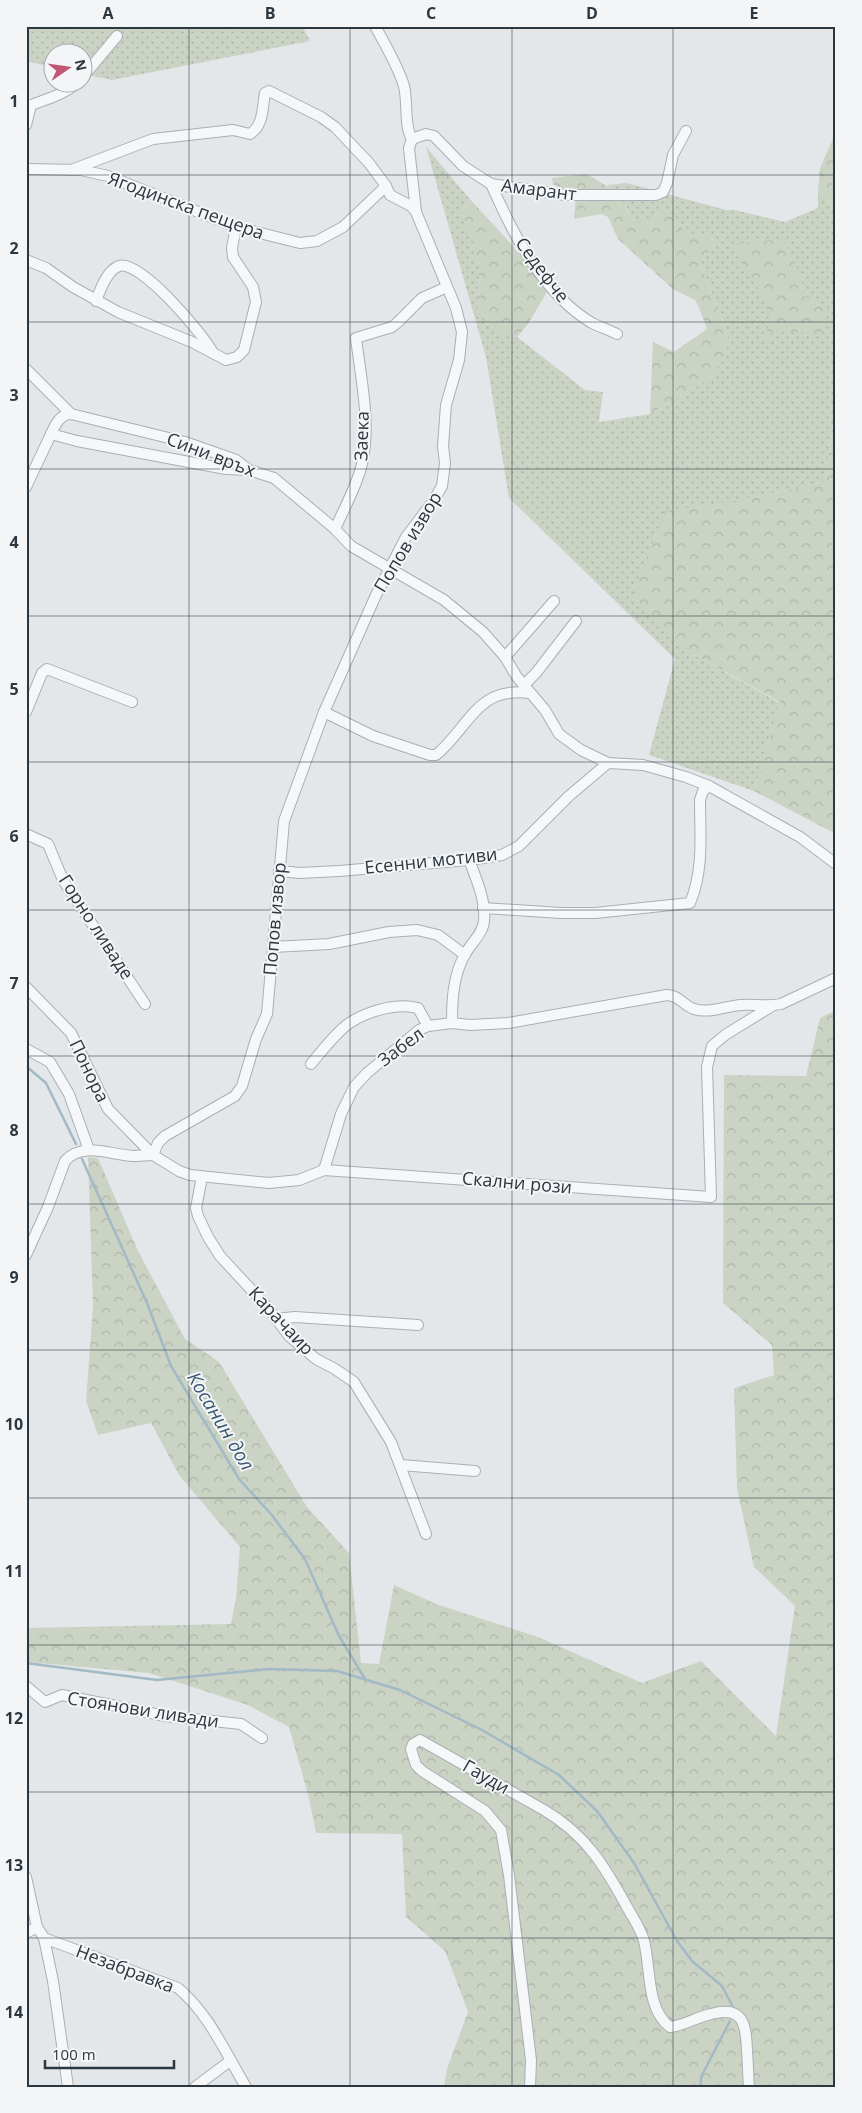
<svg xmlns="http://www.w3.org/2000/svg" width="862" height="2113" viewBox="0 0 862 2113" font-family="'Open Sans',sans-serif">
<defs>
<pattern id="grass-dots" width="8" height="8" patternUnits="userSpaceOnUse" patternTransform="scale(1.25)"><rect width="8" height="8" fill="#cbd3c5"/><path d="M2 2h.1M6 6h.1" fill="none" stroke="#afb6aa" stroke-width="1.8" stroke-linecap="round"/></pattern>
<pattern id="forest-crowns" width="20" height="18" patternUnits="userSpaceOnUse" patternTransform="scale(1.25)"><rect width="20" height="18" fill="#cbd3c5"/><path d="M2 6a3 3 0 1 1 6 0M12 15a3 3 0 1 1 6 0" fill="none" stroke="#afb6aa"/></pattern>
</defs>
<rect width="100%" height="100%" fill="#e3e7ea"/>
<g fill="url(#grass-dots)">
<polygon points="26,26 302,26 310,41 112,80 83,74 82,52 52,52 52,67 26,61"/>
<polygon points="426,147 469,198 462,213 479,265 478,316 498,332 517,337 585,390 603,392 599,422 650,414 711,377 728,334 700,263 715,243 708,234 688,236 662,212 651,222 629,219 627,208 607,185 627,183 726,210 735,210 785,222 818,208 818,191 836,209 836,401 825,482 746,499 693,654 780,703 754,791 649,755 675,659 509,498 486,357"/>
</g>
<g fill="url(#forest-crowns)">
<polygon points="836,132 836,209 818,191 820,168"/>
<path d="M586,174C605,184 626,196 629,219L651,222L662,211L670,213L688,236L708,234L715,243L700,263L728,334L726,354L711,377L650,414L653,342L674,352L707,329L699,308L695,300L673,289L618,239L608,217L601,214L574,219L576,197L553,184L552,178Z"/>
<polygon points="469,198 512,245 548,290 528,324 517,337 498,332 478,316 479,265 462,213"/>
<polygon points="784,239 802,280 804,296 827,307 821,334 784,331 764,344 770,317 765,299 730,244"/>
<polygon points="836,401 836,834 754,791 780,702 693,654 633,596 665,511 746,499 825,482"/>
<polygon points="836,1010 836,2087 444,2087 447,2069 468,2012 445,1951 406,1917 402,1834 316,1833 309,1798 289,1727 248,1705 149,1673 28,1662 26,1628 231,1624 236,1598 240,1547 179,1475 151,1423 98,1435 86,1401 93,1306 88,1157 98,1158 138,1251 185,1339 219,1362 307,1507 349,1553 361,1663 379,1664 394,1585 436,1604 538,1637 642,1683 701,1661 776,1736 795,1606 754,1567 737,1488 734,1388 774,1375 772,1345 723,1303 724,1075 806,1076 820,1018"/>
</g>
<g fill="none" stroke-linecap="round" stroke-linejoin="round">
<g stroke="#a2b9c6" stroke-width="2.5">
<polyline points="26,1066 46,1083 76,1144"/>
<polyline points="82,1159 147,1303 171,1366 239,1479 271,1514 305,1559 339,1636 365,1679"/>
<polyline points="26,1663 157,1680 269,1669 337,1671 400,1690 482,1730 559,1775 597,1811 634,1863 677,1941 692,1961 722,1986 732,2005"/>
<polyline points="701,2087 701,2077 730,2021"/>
</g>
<defs>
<g id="street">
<path d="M375,26C384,42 399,69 404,86C408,102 404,128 412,139"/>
<polyline points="82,78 117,36"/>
<path d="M26,125L31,105C47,99 65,94 78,82"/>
<polyline points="26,169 81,170 108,176 236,227 300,243 317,241 343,227 386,186"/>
<path d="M71,170L153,139L233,130L250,134C264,125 262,108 265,93L269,91L321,117L335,127L369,163L386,186L390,195L411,206L416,212L456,308L462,332L459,360L446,405L443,446L445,463L442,486L434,500L406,537L376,595L324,712L284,821L267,1014L256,1039L242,1086L235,1096L165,1136L158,1143L153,1155"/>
<path d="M491,184C513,234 543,294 592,323C600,327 609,330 617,334"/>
<polyline points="416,212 409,148 412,139 426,134 434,136 463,166 491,184 565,195 656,195 663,192 667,183 673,155 686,131"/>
<polyline points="26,260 46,268 73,287 118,312 192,342 226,360 237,357 244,350 256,302 253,287 233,257 232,248 236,227"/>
<path d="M96,301C100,290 107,270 119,266C140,259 204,335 213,353"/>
<polyline points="26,369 71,414"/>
<path d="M51,434C55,425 60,414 71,414L185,442L236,460L249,470L274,478L335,529L351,546L444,600L483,632L505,657L517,677L545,710L559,734L581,750L608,763L643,765L686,777L709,786L800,837L836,864"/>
<polyline points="26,487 51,434 77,441 226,469 248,470"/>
<path d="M335,529C344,509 355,489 361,468C372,427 361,380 356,338L392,327L398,322L422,298L447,287"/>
<polyline points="505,657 554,601"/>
<polyline points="524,685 536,673 576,621"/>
<polyline points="26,712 42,673 47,669 132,702"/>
<path d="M324,712L373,736L430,755H436C470,727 476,686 530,693"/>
<polyline points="26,834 48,844 63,880 145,1004"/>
<polyline points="279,871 300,873 339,871 469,860 502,855 519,846 569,796 608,763"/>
<path d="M483,908L561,913H595L690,903C704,870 700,834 700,800L703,791L709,786"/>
<polyline points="273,947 329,944 389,932 417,930 438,935 465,955"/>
<polyline points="26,987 71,1033 108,1109 153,1155 179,1171 190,1175 269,1183 299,1180 324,1170 711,1197 707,1067 712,1046 725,1035 772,1006"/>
<path d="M452,1023C452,1000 453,977 464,956C470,944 484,933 484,920C486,901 476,878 469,860"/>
<polyline points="26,1049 50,1062 69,1094 89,1150"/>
<path d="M311,1064C321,1052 331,1039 342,1029C359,1013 395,1002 418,1008L428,1026"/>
<path d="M324,1170L341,1114L354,1087L367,1073L419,1030L428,1026L452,1023L470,1025L508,1023L667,995C679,995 684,1006 694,1009C709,1014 726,1006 741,1005C755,1004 767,1007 781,1004L836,978"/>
<polyline points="202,1177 196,1208 198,1216 208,1237 220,1256 269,1309 289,1336 316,1359 335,1369 354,1382 391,1442 426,1534"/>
<path d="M26,1255L48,1207L65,1161C82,1141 111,1155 133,1156C140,1156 146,1155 153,1155"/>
<polyline points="276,1319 295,1317 418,1325"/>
<polyline points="401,1465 475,1471"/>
<polyline points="26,1686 45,1702 62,1695 165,1716 241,1724 262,1738"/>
<polyline points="26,1877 37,1927 44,1938 53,1981 68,2087"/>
<polyline points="26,1933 37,1927"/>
<path d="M44,1938L178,1988C209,2014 225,2052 246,2087"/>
<polyline points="195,2087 230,2061"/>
<path d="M530,2087L531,2060L509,1875L501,1830L485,1811L422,1771L416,1765L411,1749L413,1744L420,1740L544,1810C586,1835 604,1865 627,1907C633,1918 641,1929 644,1941C651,1968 646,2009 670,2027C685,2025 697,2017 711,2014C744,2005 746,2025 747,2051C748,2063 748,2075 749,2087"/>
</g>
</defs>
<use href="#street" stroke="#a9afb4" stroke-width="12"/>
<use href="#street" stroke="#f6f7f8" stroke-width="10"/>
</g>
<path fill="none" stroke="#2d3740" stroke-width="1" stroke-opacity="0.55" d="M189,26V2087M350,26V2087M512,26V2087M673,26V2087M26,175H836M26,322H836M26,469H836M26,616H836M26,762H836M26,910H836M26,1056H836M26,1204H836M26,1350H836M26,1498H836M26,1645H836M26,1792H836M26,1938H836"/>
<g text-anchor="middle" stroke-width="4" stroke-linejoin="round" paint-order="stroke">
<g font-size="18" fill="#2d3740" stroke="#f3f5f7">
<text transform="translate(539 190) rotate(7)" y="6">Амарант</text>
<text transform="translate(186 206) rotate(20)" y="6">Ягодинска пещера</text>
<text transform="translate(542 270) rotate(53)" y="6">Седефче</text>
<text transform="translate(362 436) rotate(-88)" y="6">Заека</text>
<text transform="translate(211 455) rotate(21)" y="6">Сини връх</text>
<text transform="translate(408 542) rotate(-59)" y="6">Попов извор</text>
<text transform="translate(431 861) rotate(-6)" y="6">Есенни мотиви</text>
<text transform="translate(275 919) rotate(-85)" y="6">Попов извор</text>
<text transform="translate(96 927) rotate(57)" y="6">Горно ливаде</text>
<text transform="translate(401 1047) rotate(-37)" y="6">Забел</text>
<text transform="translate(89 1071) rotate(64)" y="6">Понора</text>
<text transform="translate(517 1183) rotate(5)" y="6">Скални рози</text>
<text transform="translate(281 1321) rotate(47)" y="6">Карачаир</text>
<text transform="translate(143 1710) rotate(9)" y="6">Стоянови ливади</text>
<text transform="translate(486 1777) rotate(30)" y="6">Гауди</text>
<text transform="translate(125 1969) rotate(21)" y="6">Незабравка</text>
</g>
<g font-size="19" font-style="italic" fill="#3b5a70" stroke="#f3f5f7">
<text transform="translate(221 1421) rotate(59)" y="7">Косанин дол</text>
</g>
</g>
<rect width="862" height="2113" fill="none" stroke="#f3f5f7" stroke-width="55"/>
<g transform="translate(68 68) rotate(77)"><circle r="24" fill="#f3f5f7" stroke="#a4a9ae"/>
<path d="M0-4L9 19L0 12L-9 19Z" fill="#c15675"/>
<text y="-8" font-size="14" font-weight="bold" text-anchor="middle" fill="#2d3740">N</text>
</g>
<path d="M45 2060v8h129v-8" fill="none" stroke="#2d3740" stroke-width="2.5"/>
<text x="52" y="2060" font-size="15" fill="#2d3740" stroke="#f3f5f7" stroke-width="4" paint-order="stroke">100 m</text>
<rect x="28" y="28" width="806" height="2058" fill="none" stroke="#2d3740" stroke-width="2"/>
<g font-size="16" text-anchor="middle" font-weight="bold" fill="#2d3740">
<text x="108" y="19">A</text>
<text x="270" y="19">B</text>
<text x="431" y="19">C</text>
<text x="592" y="19">D</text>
<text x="754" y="19">E</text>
<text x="14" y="107">1</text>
<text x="14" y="254">2</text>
<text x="14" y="401">3</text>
<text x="14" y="548">4</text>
<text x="14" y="695">5</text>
<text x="14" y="842">6</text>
<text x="14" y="989">7</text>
<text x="14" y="1136">8</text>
<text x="14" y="1283">9</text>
<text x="14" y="1430">10</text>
<text x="14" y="1577">11</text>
<text x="14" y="1724">12</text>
<text x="14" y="1871">13</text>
<text x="14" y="2018">14</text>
</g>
</svg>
